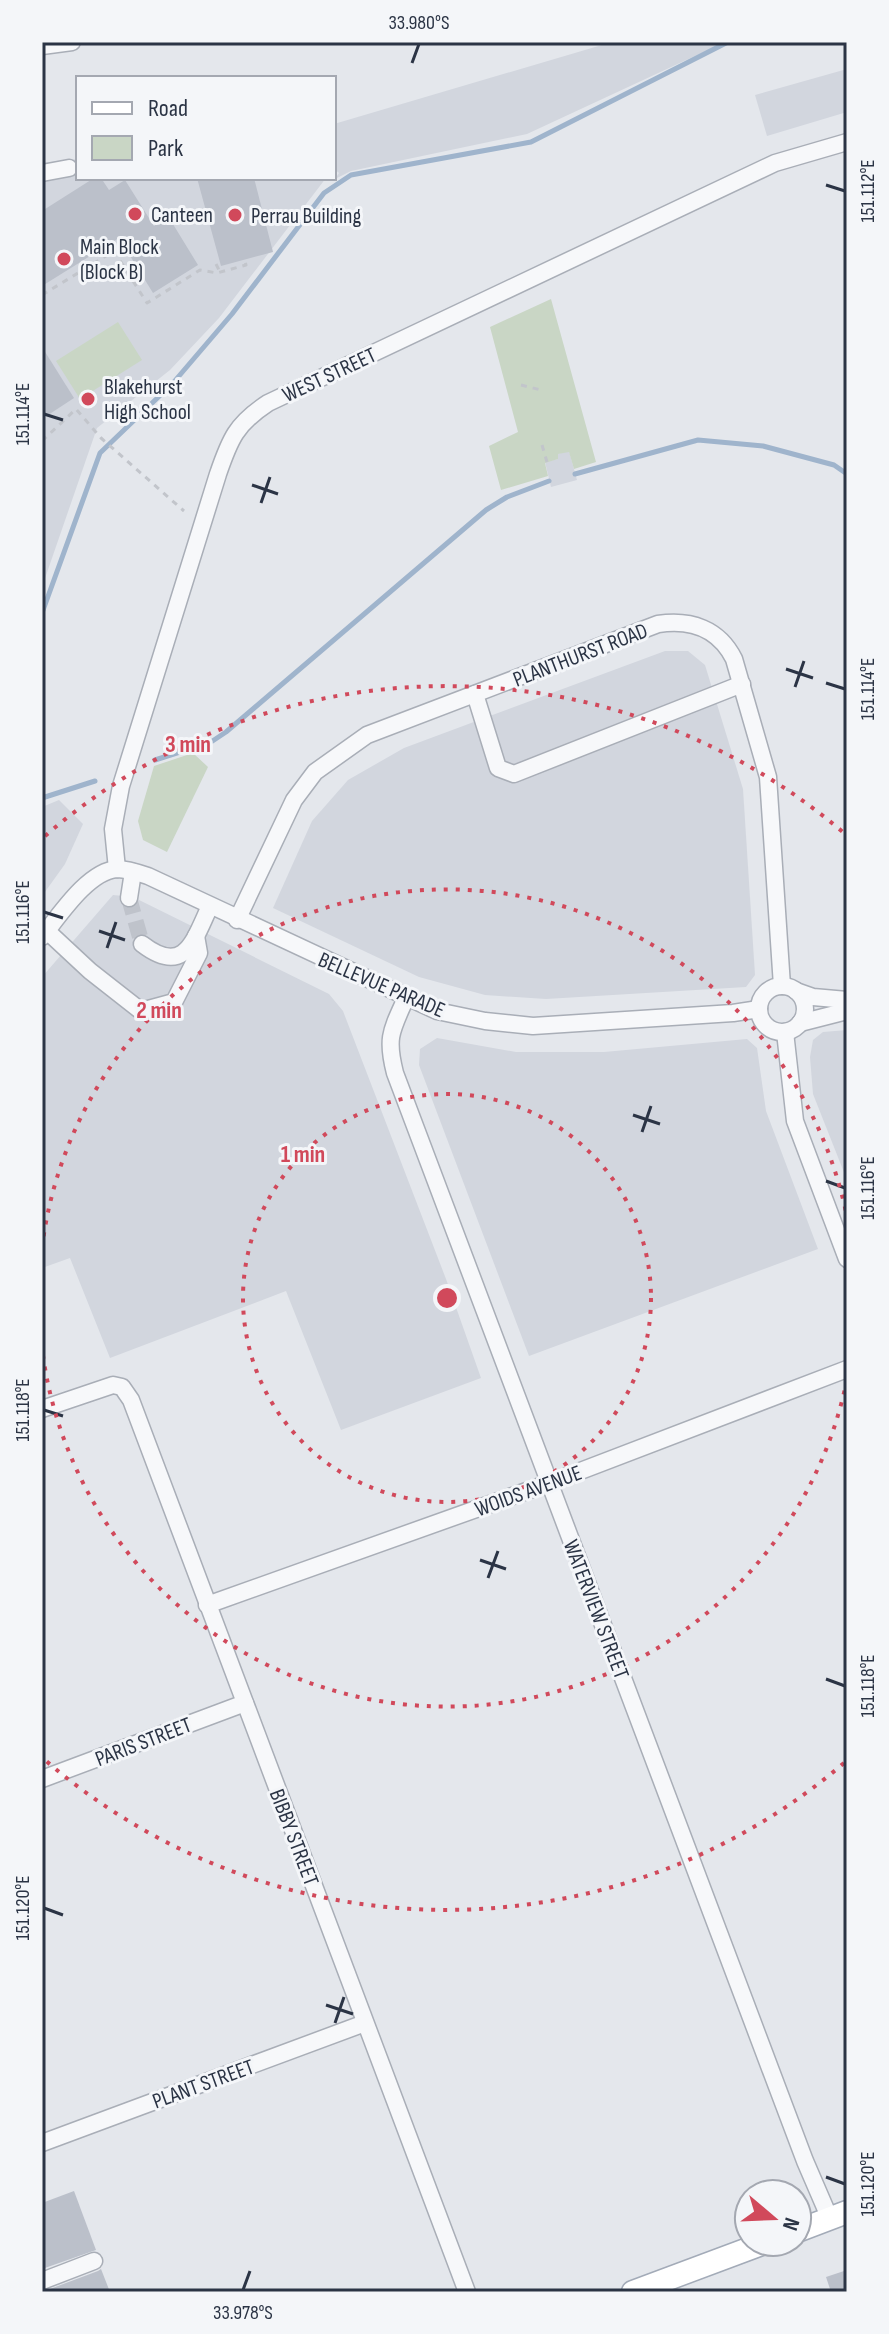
<svg xmlns="http://www.w3.org/2000/svg" width="889" height="2334" viewBox="0 0 889 2334" font-family="'Sofia Sans Condensed',sans-serif">
<rect width="100%" height="100%" fill="#e4e7ec"/>
<g fill="#d2d6de">
<polygon points="612,42 725,42 527,134 351,171 335,179 339,173 334,169 334,124"/>
<polygon points="847,69 847,112 767,136 755,95"/>
<polygon points="78,159 78,178 326,178 219,318 170,370 97,428 42,587 42,163"/>
<polygon points="569,451 577,480 551,487 545,462 558,459 557,454"/>
<polygon points="665,651 688,651 705,665 743,789 755,975 746,987 546,999 485,995 419,977 273,908 312,821 348,780 404,748"/>
<polygon points="59,800 83,824 65,864 42,896 42,807"/>
<polygon points="113,895 133,897 329,994 343,1011 446,1279 481,1378 341,1430 286,1291 110,1358 70,1258 42,1268 42,977"/>
<polygon points="847,1030 847,1180 813,1094 810,1057 813,1040 823,1032"/>
<polygon points="437,1038 516,1052 604,1052 747,1039 757,1048 766,1111 818,1249 529,1356 419,1065 420,1049"/>
</g>
<g fill="#c9d6c5">
<polygon points="551,299 596,462 574,469 569,452 558,454 558,459 545,463 548,476 501,490 489,446 518,432 490,327"/>
<polygon points="118,322 142,360 80,399 56,361"/>
<polygon points="193,753 208,767 167,852 143,840 138,821 154,766"/>
</g>
<g fill="none" stroke-linecap="round" stroke-linejoin="round">
<g stroke="#9fb4cc" stroke-width="5">
<polyline points="575,474 698,440 763,446 834,465 847,474"/>
<polyline points="42,613 100,453 173,383 232,314 324,193 351,175 531,142 728,42"/>
<polyline points="155,760 211,742 226,732 486,510 507,497 549,481"/>
<polyline points="42,798 95,781"/>
</g>
</g>
<g fill="#bbc0ca">
<polygon points="94,178 101,178 109,190 125,180 154,226 168,216 198,265 153,293 119,238 42,286 42,211"/>
<polygon points="197,178 254,178 273,252 221,266"/>
<polygon points="42,347 74,398 42,419"/>
<polygon points="74,2191 96,2250 42,2269 42,2203"/>
<polygon points="101,2269 110,2292 42,2292 98,2271"/>
<polygon points="847,2270 847,2292 831,2292 826,2277"/>
</g>
<g fill="none" stroke-linecap="round" stroke-linejoin="round">
<polyline stroke="#bfc3cb" stroke-width="16" stroke-dasharray="16 8" stroke-linecap="butt" points="129,898 142,944"/>
<defs>
<g id="minor">
<polyline points="42,46 72,42"/>
<polyline points="42,173 69,168"/>
<polyline points="475,694 498,768 514,774 742,684"/>
<path d="M117,869L113,829L121,786L218,474C230,439 236,424 268,403L775,163L847,142"/>
<polyline points="129,898 133,872"/>
<path d="M237,920L294,800L315,772L367,735L658,624C691,619 719,629 734,659L768,777L782,986"/>
<polyline points="47,931 90,971 141,1011 174,1002 199,953 196,936"/>
<path d="M42,937C59,916 88,871 117,869C127,869 139,873 148,876L437,1011L485,1021L533,1026L733,1013L759,1009"/>
<path d="M142,944C185,977 194,940 210,906"/>
<circle cx="782" cy="1009" r="23"/>
<polyline points="796,991 813,997 847,1000"/>
<path d="M406,998C391,1031 386,1038 395,1073L805,2161L830,2219"/>
<polyline points="800,1023 847,1011"/>
<polyline points="785,1032 795,1121 847,1259"/>
<polyline points="42,1409 113,1385 122,1387 131,1400 467,2292"/>
<polyline points="207,1605 549,1483 847,1369"/>
<polyline points="42,1779 245,1703"/>
<polyline points="42,2143 365,2023"/>
<polyline points="42,2281 94,2261"/>
</g>
<g id="major">
<polyline points="797,2231 847,2212"/>
<polyline points="633,2292 767,2242"/>
</g>
</defs>
<use href="#minor" stroke="#a9aeb7" stroke-width="19"/>
<use href="#major" stroke="#a3abb8" stroke-width="25"/>
<g stroke="#c2c5cb" stroke-width="3" stroke-dasharray="6 6" stroke-linecap="butt">
<polyline points="216,264 220,272"/>
<polyline points="42,295 114,251 147,303 200,270 217,273 246,265 245,261"/>
<polyline points="521,385 541,390"/>
<polyline points="42,441 76,409 101,438 184,511"/>
<polyline points="542,445 547,462"/>
<polyline points="42,575 43,586"/>
</g>
<use href="#minor" stroke="#f7f8fa" stroke-width="16"/>
<use href="#major" stroke="#fff" stroke-width="22"/>
</g>
<path fill="none" stroke="#2b3445" stroke-width="3" d="M412,63L419,44M826,185L845,191M44,414L63,420M252,485L278,494M261,503L270,477M786,669L813,678M826,683L845,689M795,687L804,661M44,912L63,918M99,931L125,940M107,948L116,922M633,1115L660,1124M642,1132L651,1106M826,1181L845,1188M44,1410L63,1416M480,1560L506,1569M488,1578L498,1551M826,1679L845,1686M44,1908L63,1915M326,2005L353,2014M335,2023L344,1997M826,2177L845,2184M243,2290L250,2271"/>
<g fill="none" stroke="#d1495b" stroke-width="4" stroke-dasharray="4 8">
<circle cx="447" cy="1298" r="204"/>
<path d="M847 1379A408 408 0 0 1 42 1348M42 1248A408 408 0 0 1 847 1217"/>
<path d="M844 1763A612 612 0 0 1 45 1760M45 836A612 612 0 0 1 844 833"/>
</g>
<g fill="#d1495b" stroke="#f4f6f9" stroke-width="3">
<circle cx="135" cy="214" r="8"/>
<circle cx="235" cy="215" r="8"/>
<circle cx="64" cy="259" r="8"/>
<circle cx="88" cy="399" r="8"/>
</g>
<g text-anchor="middle" stroke-width="6" stroke-linejoin="round" paint-order="stroke">
<g font-size="22" fill="#2b3445" stroke="#f4f6f9" text-anchor="start">
<text x="151" y="222">Canteen</text>
<text x="251" y="223">Perrau Building</text>
<text x="80" y="254">Main Block<tspan x="80" dy="25">(Block B)</tspan></text>
<text x="104" y="394">Blakehurst<tspan x="104" dy="25">High School</tspan></text>
</g>
<g font-size="22" fill="#2b3445" stroke="#f4f6f9">
<text transform="translate(329 374) rotate(-25)" y="8">WEST STREET</text>
<text transform="translate(580 654) rotate(-21)" y="8">PLANTHURST ROAD</text>
<text transform="translate(382 984) rotate(23)" y="8">BELLEVUE PARADE</text>
<text transform="translate(528 1490) rotate(-20)" y="8">WOIDS AVENUE</text>
<text transform="translate(597 1609) rotate(69)" y="8">WATERVIEW STREET</text>
<text transform="translate(143 1741) rotate(-21)" y="8">PARIS STREET</text>
<text transform="translate(295 1837) rotate(69)" y="8">BIBBY STREET</text>
<text transform="translate(203 2083) rotate(-20)" y="8">PLANT STREET</text>
</g>
</g>
<circle cx="447" cy="1298" r="12" fill="#d1495b" stroke="#f4f6f9" stroke-width="4"/>
<g font-size="24" text-anchor="middle" font-weight="bold" fill="#d1495b" stroke="#f4f6f9" stroke-width="6" stroke-linejoin="round" paint-order="stroke">
<text x="188" y="752">3 min</text>
<text x="159" y="1018">2 min</text>
<text x="303" y="1162">1 min</text>
</g>
<rect width="889" height="2334" fill="none" stroke="#f4f6f9" stroke-width="88"/>
<rect x="76" y="76" width="260" height="104" fill="#f4f6f9" stroke="#a4a8b1" stroke-width="2"/>
<rect x="92" y="102" width="40" height="12" fill="#ffffff" stroke="#a4a8b1" stroke-width="2"/>
<text x="148" y="116" font-size="24" fill="#2b3445">Road</text>
<rect x="92" y="136" width="40" height="24" fill="#c9d6c5" stroke="#a4a8b1" stroke-width="2"/>
<text x="148" y="156" font-size="24" fill="#2b3445">Park</text>
<g transform="translate(773 2218) rotate(109)"><circle r="38" fill="#f4f6f9" stroke="#a4a8b1" stroke-width="2"/>
<path d="M0-6L14 30L0 20L-14 30Z" fill="#d1495b"/>
<text y="-12" font-size="22" font-weight="bold" text-anchor="middle" fill="#2b3445">N</text>
</g>
<rect x="44" y="44" width="801" height="2246" fill="none" stroke="#2b3445" stroke-width="3"/>
<g font-size="20" text-anchor="middle" fill="#2b3445">
<text x="419" y="29">33.980°S</text>
<text transform="translate(867 191) rotate(-90)" y="7">151.112°E</text>
<text transform="translate(22 414) rotate(-90)" y="7">151.114°E</text>
<text transform="translate(867 689) rotate(-90)" y="7">151.114°E</text>
<text transform="translate(22 912) rotate(-90)" y="7">151.116°E</text>
<text transform="translate(867 1188) rotate(-90)" y="7">151.116°E</text>
<text transform="translate(22 1410) rotate(-90)" y="7">151.118°E</text>
<text transform="translate(867 1686) rotate(-90)" y="7">151.118°E</text>
<text transform="translate(22 1908) rotate(-90)" y="7">151.120°E</text>
<text transform="translate(867 2184) rotate(-90)" y="7">151.120°E</text>
<text x="243" y="2319">33.978°S</text>
</g>
</svg>
